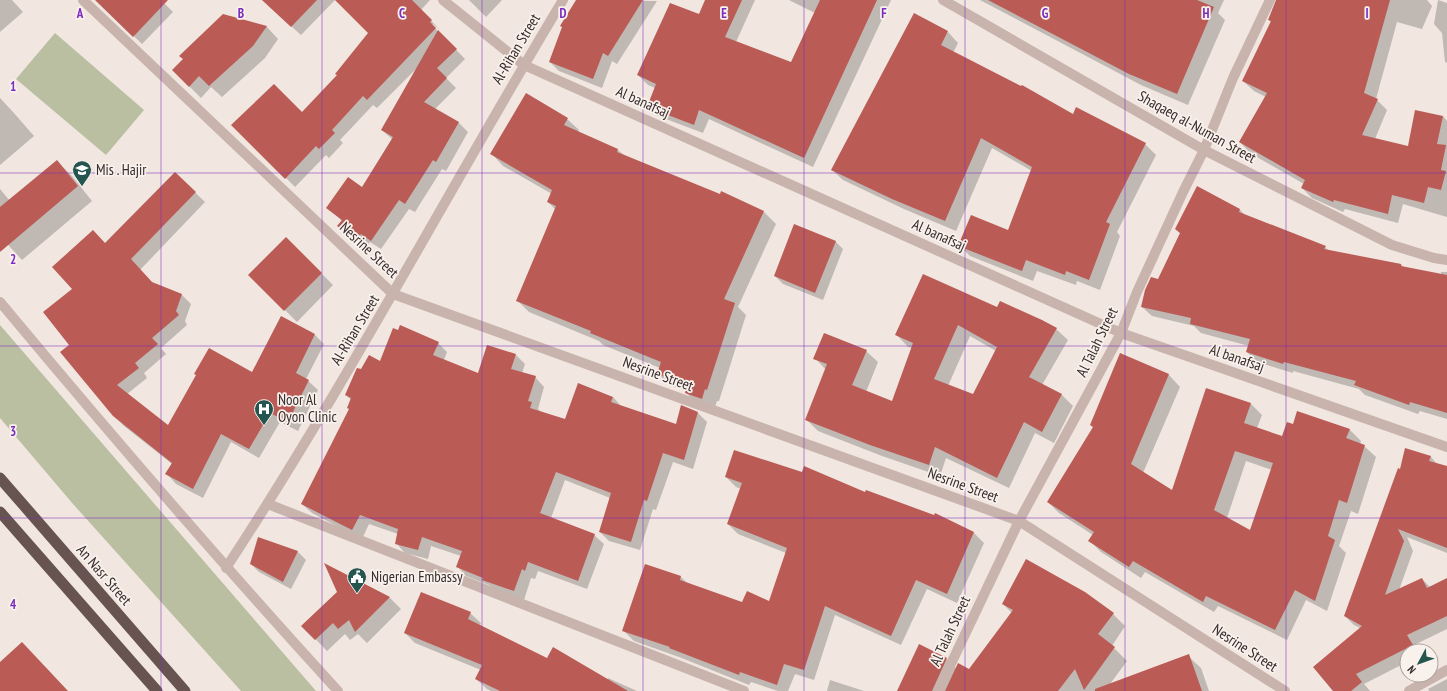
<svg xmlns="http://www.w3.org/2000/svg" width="1447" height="691" viewBox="0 0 1447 691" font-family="'PT Sans Narrow',sans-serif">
<rect width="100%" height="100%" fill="#f1e6e0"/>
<g fill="#babfa1">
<polygon points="55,33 144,110 106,155 16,79"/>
<polygon points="0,325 316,691 241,691 73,504 0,418"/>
</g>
<g fill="#0003" fill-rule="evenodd">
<polygon points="0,0 12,0 23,12 0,32"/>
<polygon points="111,0 161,0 173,12 142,44 104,7"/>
<polygon points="262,0 335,0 301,35"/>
<polygon points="337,0 430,0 421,10 440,30 433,24 432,25 465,59 446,78 456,88 435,109 459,123 468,132 446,171 442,169 415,212 409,209 381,249 370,242 366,248 348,235 339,226 342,221 328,208 362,188 393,140 382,130 418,67 377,108 373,105 340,140 343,143 329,158 326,155 295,187 233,125 302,114 338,75 369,33"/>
<polygon points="469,0 502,0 486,17"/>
<polygon points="578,0 657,1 617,64 612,61 602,88 559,71 550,62"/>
<polygon points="707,0 755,0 736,42 792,64 815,13 789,0 891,0 813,167 709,119 703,133 658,116 648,106 655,88 648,85 638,75 699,16"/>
<polygon points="980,0 1224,0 1218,13 1225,20 1188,105 1141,85"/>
<polygon points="1277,0 1427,0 1432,6 1422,29 1397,22 1376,99 1387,110 1375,139 1408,148 1443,116 1447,121 1447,217 1403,204 1398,223 1345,209 1343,212 1312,198 1302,188 1304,184 1250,153 1240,142 1266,97 1254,91 1243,81 1271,22 1269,20"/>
<polygon points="1438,0 1447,3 1447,63 1445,62 1442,33 1434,24"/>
<polygon points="223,15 267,27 278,39 265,58 222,97 211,87 201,98 173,70"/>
<polygon points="948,32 958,43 953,53 1073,115 1145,144 1156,155 1117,232 1120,236 1100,290 1077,281 1076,285 1037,271 1033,281 970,256 959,245 1009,231 1032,171 992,148 956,231 904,209 843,180 832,170"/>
<polygon points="0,98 13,112 34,136 0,165"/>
<polygon points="567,119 579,130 578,132 618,150 624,155 720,195 722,193 764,212 776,224 738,307 746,315 719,401 717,401 714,410 698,404 686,393 686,391 670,385 658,374 660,368 603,345 599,341 529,312 518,301 555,209 548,202 552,194 503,166 492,154"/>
<polygon points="57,161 72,176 92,201 22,260 0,236 0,189 10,201"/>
<polygon points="175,173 205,202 140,270 153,284 181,294 191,304 185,321 187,325 161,348 166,354 144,373 147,378 127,394 168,426 252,374 281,317 315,335 324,344 306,379 318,390 298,431 280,422 259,458 231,442 203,498 176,484 167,474 172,464 124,426 114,416 70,345 73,289 105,244"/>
<polygon points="1198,187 1240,210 1246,216 1325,247 1330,252 1401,264 1404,268 1441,275 1441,272 1447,272 1447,419 1420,411 1418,414 1365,395 1359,389 1293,371 1293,373 1257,362 1247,352 1249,346 1201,333 1194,326 1152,316 1142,307 1158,280 1181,234 1176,229"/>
<polygon points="286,238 333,285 297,322 250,275"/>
<polygon points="835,241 843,249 823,300 783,284 775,276"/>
<path d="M997,308L1056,329L1068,340L1042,385L1061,394L1073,406L1054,443L1035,433L1009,488L946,458L940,476L882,456L818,431L807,420L826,370L815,358L866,351L878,362L866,392L893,402L912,348L908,347L897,335ZM970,336L996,351L973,395L948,386Z"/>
<polygon points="438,343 447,352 444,360 479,374 516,355 525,364 522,373 535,377 544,387 538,409 541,412 565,420 613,397 621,406 676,425 682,407 698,413 707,422 693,469 673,462 656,510 653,509 640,550 609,541 600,532 610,498 565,480 551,518 594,535 604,544 587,589 538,571 535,579 531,578 524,600 493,589 489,585 466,576 457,566 461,556 431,546 428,559 405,553 396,543 398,534 369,524 362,539 312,513 302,504 350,410 351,400 346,395 362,371 380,362"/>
<path d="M1121,355L1169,375L1180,387L1143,473L1172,492L1250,403L1262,415L1257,428L1283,437L1294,425L1349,429L1361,441L1360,444L1364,446L1376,457L1358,514L1351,511L1339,546L1346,553L1327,611L1306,600L1287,640L1218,606L1214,612L1145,572L1141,578L1101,552L1089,540L1093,535L1059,513L1048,502L1094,428ZM1246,461L1272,470L1250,532L1227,518Z"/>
<polygon points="1430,456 1438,465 1447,467 1447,553 1407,537 1413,551 1399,590 1422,579 1430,587 1447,580 1447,629 1416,644 1419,651 1407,651 1407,662 1364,684 1370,691 1334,691 1360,628 1354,625 1345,616 1400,470"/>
<polygon points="726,477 866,493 934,516 935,514 974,533 984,543 957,603 927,589 901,645 835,615 814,680 795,674 788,691 778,691 751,682 749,685 679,657 634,641 624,631 681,577 688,584 743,603 770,603 786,553 738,534 728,524 741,489 736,487"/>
<polygon points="259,538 298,552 306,560 291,589 259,572 251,564"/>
<polygon points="326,565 390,598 401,609 367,643 358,634 350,640 345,634 327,651 303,626 338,592"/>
<polygon points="1003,604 1113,614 1125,626 1112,646 1127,661 1110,684 1188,656 1201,668 1209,691 898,691 946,659 957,669 969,670 1012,613"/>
<polygon points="470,613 481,623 480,626 547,659 607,680 608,678 637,691 491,691 487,689 476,679 481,670 415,643 405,633"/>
<polygon points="1447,679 1447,691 1429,691 1428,689"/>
<polygon points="830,680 864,691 827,691"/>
</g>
<g fill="#ba5b55" fill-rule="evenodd">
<polygon points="95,0 168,0 133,37"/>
<polygon points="262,0 317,0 291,27"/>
<polygon points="335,0 412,0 432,20 430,22 436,28 367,100 363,96 332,130 335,133 319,149 316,146 285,179 231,125 274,84 302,112 337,75 335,74 368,33"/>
<polygon points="576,0 643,0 608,56 603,53 593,79 549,62 562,27 560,26"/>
<polygon points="705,0 742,0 725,37 791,62 820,0 877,0 804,158 699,110 694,125 647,107 656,84 637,75 670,3 699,14"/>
<polygon points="988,0 1197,0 1214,7 1177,94 1129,74"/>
<polygon points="1276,0 1390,0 1364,93 1378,99 1362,135 1408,146 1415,110 1443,116 1437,144 1446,145 1441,170 1446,171 1441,190 1428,187 1424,203 1392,195 1388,214 1334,200 1333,202 1301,188 1305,180 1239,142 1267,93 1242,81 1271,21 1268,20"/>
<polygon points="914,13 948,31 941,45 1021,86 1022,85 1073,114 1076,107 1146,143 1106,222 1110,224 1089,280 1066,271 1065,275 1026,260 1022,271 958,246 971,215 1008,230 1032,167 981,138 945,221 892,199 831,170"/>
<polygon points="223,14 267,26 253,46 209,86 199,76 189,87 172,70 183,59 179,56"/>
<polygon points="438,30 457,49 437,68 447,78 424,102 459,122 436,162 433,160 405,204 399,200 371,241 361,234 356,240 337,226 342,220 326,208 348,177 362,187 393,137 381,130"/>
<polygon points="526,93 568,118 564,125 618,149 617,152 720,194 721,191 764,211 724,299 735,303 707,390 705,389 702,399 685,393 687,384 657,374 661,362 590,333 591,331 516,301 556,206 547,202 552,190 490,154"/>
<polygon points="57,160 78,186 0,252 0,207"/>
<polygon points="175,172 196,192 131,259 152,282 182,294 176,311 179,315 152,338 158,344 135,363 139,368 117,385 168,425 196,375 194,374 209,348 252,372 281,316 315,334 296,373 309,380 288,422 270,413 249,449 221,434 193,489 165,474 172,463 113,416 60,352 69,345 43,312 72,289 52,267 93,230 105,243"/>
<polygon points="1197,186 1240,209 1239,212 1326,246 1324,249 1401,264 1401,266 1447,275 1447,413 1410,402 1409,405 1354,385 1356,381 1284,362 1283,364 1246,352 1250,339 1190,324 1191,318 1141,307 1145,290 1151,277 1158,279 1180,233 1175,229"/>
<polygon points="794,224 836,241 815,293 774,276"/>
<polygon points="286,237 322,273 284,311 248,275"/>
<path d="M923,274L997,307L1000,301L1042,320L1057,328L1029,377L1062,394L1042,432L1024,422L997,478L935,447L929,465L870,445L805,420L827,364L813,359L824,333L867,350L852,385L892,401L913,343L895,335ZM958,325L997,347L973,394L934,379Z"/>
<polygon points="400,325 439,342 433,355 478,373 487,345 516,354 511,369 536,376 528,401 532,402 530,408 565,419 578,383 613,397 611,402 676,424 681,405 698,412 684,460 663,453 647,501 644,500 631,542 599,532 611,493 556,472 540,513 595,534 578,581 528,562 525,571 522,569 514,591 482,580 483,578 456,567 462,551 422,537 418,550 395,544 398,529 360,515 352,530 301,504 349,409 347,408 351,398 345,395 356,370 357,368 361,369 369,355 380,361 393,328 398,330"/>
<path d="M1120,353L1169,374L1131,464L1172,490L1206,388L1251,403L1244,423L1282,436L1287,422L1293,424L1297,411L1350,429L1346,438L1365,445L1347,503L1339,500L1328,536L1335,540L1315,601L1295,590L1275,630L1206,596L1203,602L1133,561L1129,567L1088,541L1094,532L1047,502L1093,427L1090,425ZM1235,451L1273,463L1250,530L1214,510Z"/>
<polygon points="1405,448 1431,456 1429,461 1447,466 1447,548 1398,529 1404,541 1385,595 1422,578 1427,588 1447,578 1447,616 1407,635 1413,645 1356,674 1362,682 1351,691 1333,691 1313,667 1362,626 1344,616 1398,468 1400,469"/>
<polygon points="734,450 802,472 804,466 865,492 866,490 934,515 935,513 974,532 947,594 916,580 891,636 825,606 804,670 784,664 777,685 740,672 739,675 669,648 670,647 622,631 645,564 681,576 680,580 742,602 747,591 769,601 787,548 727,524 742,483 725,477"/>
<polygon points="258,537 298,551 283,582 250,564"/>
<polygon points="1026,559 1085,592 1114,613 1098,634 1115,647 1084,690 1075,669 1058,691 945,691 958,663 969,669 1013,610 1002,604"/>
<polygon points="324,563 390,597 355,632 349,620 338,629 333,623 315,640 301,626 337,592"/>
<polygon points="421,592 471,612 468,619 547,658 553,647 628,691 500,691 475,679 482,665 404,633"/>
<polygon points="22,642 68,691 0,691 0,662"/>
<polygon points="919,644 947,658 932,691 897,691"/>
<polygon points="1189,654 1202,691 1095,691 1095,689"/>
</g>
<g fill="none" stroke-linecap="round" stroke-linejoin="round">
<g stroke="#c8b4ad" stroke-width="10">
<polyline points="83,0 393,294 1019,521 1285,691"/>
<polyline points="443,0 524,65 1121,333 1447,447"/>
<polyline points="943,0 1204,150 1392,245 1434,258 1447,260"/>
<path d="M0,302C110,434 222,564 338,691"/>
<polyline points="268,504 744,691"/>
<path d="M226,568C347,384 449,189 563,0"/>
<polyline points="938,691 1019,521 1121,333 1137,292 1183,192 1204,150 1233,78 1270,0"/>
<polyline points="1409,691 1447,670"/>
</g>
<g stroke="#675450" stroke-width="11">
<polyline points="0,478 185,691"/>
<polyline points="0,512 157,691"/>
</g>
</g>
<path fill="none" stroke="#7b2cbf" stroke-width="1" stroke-opacity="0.55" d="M161,0V691M322,0V691M482,0V691M643,0V691M804,0V691M965,0V691M1125,0V691M1286,0V691M0,173H1447M0,346H1447M0,518H1447"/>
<defs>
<symbol id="school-pin" viewBox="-11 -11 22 30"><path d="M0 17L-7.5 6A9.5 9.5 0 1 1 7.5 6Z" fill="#24554f" stroke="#f9f1ec"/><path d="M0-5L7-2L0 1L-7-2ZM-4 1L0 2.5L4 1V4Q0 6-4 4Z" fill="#fff"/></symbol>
<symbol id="hospital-pin" viewBox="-11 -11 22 30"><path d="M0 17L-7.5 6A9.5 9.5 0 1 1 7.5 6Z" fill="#24554f" stroke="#f9f1ec"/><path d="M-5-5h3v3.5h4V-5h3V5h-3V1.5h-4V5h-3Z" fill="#fff"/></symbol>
<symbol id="civic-pin" viewBox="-11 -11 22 30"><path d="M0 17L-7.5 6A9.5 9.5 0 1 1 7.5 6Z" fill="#24554f" stroke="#f9f1ec"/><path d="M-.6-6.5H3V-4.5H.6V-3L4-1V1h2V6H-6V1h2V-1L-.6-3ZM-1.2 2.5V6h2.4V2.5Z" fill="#fff"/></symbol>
</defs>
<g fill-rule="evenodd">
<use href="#school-pin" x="71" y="159" width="22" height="30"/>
<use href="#hospital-pin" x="253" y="398" width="22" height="30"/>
<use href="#civic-pin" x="346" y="566" width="22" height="30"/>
</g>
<g text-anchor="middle" stroke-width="3.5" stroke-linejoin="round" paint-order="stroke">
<g font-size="15" fill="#372c2b" stroke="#f9f1ec">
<text transform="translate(516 49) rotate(-59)" y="5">Al-Rihan Street</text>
<text transform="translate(643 102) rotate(24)" y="5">Al banafsaj</text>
<text transform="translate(1197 127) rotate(29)" y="5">Shaqaeq al-Numan Street</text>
<text transform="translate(939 235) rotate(24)" y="5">Al banafsaj</text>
<text transform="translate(369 250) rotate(43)" y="5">Nesrine Street</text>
<text transform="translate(355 330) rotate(-59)" y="5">Al-Rihan Street</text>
<text transform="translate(1097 342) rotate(-64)" y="5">Al Talah Street</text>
<text transform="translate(1237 358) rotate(19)" y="5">Al banafsaj</text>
<text transform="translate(658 374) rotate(20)" y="5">Nesrine Street</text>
<text transform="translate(963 485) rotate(20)" y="5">Nesrine Street</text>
<text transform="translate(104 575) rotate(49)" y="5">An Nasr Street</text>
<text transform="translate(950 631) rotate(-65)" y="5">Al Talah Street</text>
<text transform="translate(1245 648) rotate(33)" y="5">Nesrine Street</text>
</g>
<g font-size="15" fill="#372c2b" stroke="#f9f1ec" text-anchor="start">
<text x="96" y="175">Mis . Hajir</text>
<text x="278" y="405">Noor Al<tspan x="278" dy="17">Oyon Clinic</tspan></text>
<text x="371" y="582">Nigerian Embassy</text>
</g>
</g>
<g font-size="13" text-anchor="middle" font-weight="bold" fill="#7b2cbf" stroke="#f9f1ec" stroke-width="3.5" stroke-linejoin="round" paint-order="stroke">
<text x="80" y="18">A</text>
<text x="241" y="18">B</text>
<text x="402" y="18">C</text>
<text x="563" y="18">D</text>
<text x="724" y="18">E</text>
<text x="884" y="18">F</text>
<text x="1045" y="18">G</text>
<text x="1206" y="18">H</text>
<text x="1367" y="18">I</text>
<text x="13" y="91">1</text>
<text x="13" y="264">2</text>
<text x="13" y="436">3</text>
<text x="13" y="609">4</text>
</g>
<g transform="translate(1419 663) rotate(229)"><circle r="19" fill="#f9f1ec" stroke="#aba29f"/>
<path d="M0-3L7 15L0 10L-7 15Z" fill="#24554f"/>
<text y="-6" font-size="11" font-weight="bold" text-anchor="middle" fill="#372c2b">N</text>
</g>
</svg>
